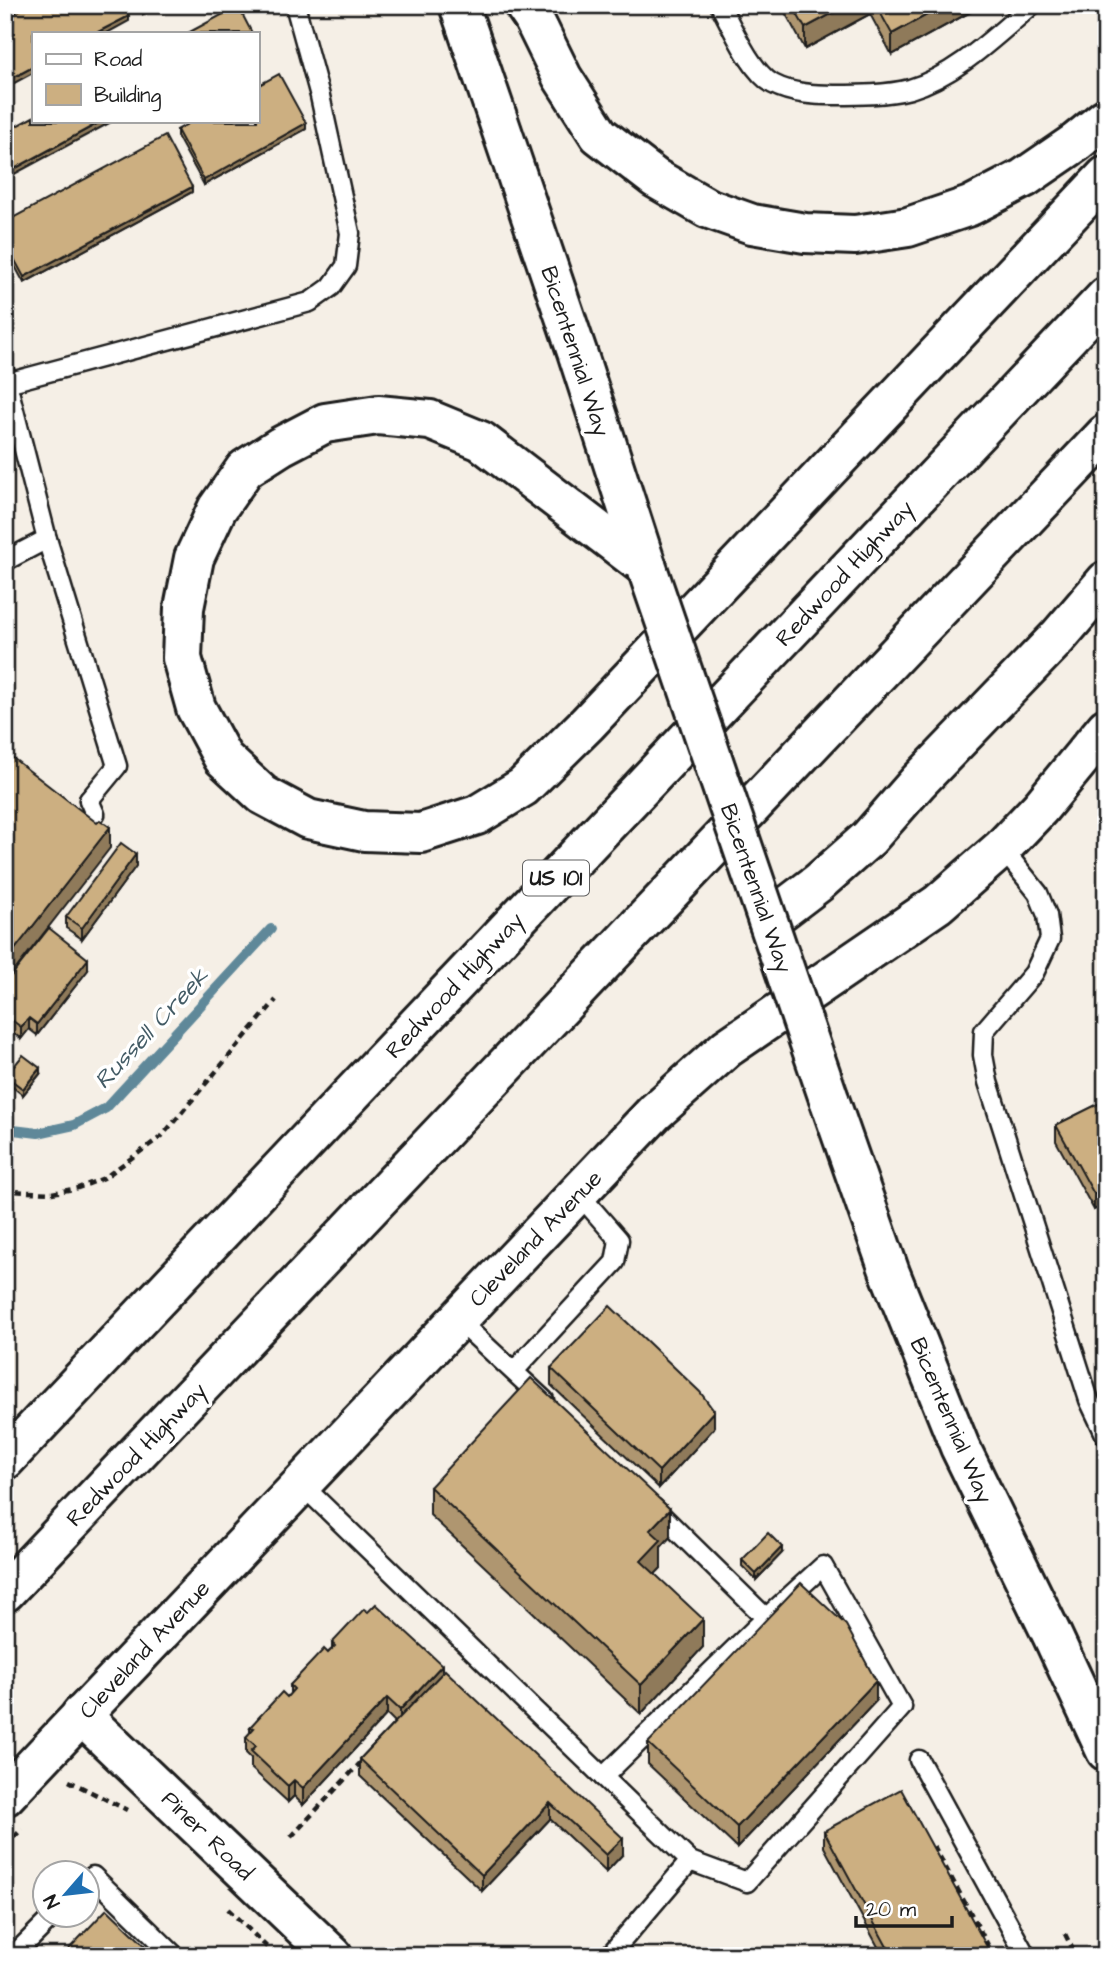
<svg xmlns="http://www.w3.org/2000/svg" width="1111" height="1961" viewBox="0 0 1111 1961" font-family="'Architects Daughter',sans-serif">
<rect width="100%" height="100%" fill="#f5efe6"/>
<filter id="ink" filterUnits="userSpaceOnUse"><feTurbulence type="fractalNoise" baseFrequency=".0143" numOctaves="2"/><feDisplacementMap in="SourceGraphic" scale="14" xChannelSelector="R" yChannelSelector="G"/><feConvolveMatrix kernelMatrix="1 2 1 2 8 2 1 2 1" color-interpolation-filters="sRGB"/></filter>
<g filter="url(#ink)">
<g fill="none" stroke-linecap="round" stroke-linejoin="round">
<polyline stroke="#5f8899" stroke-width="10" points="5,1129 38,1133 74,1125 106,1108 271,929"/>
<defs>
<g id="service">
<path d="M720,5C732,27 751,72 773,84C792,94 815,95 835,95C859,95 886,95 910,89C957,75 995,36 1032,5"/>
<polyline points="5,374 7,383 310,302 331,287 346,266 350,233 320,96 295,5"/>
<polyline points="5,383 7,383 47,539 117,766 89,800"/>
<polyline points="5,561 47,539"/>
<polyline points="81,832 95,814 89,800"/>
<polyline points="1002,848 1038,893 1047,915 1050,939 1034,973 984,1031 983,1055 988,1082 1089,1400 1106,1436"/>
<polyline points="457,1319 544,1400"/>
<polyline points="514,1371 615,1262 619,1240 578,1193"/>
<polyline points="301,1484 690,1861 609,1956"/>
<polyline points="654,1508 766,1618"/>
<polyline points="919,1760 1026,1956"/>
<polyline points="603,1777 766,1618 823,1566 902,1707 747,1882 690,1861"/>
<polyline points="88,1881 93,1876 175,1956"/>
<polyline points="13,1956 53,1916"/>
</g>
<g id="secondary">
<polyline points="459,5 577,352 647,568"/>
<polyline points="829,1099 890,1273 960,1447 1052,1635 1106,1751"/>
<polyline points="81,1715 333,1956"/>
<polyline points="5,1796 655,1112 727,1048 938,904 1002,848 1040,808 1106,728"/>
</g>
<g id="motorway">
<polyline points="524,5 533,18 562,77 599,135 655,178 707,208 752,224 805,233 855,235 908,227 970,206 1024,178 1075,143 1106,118"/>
<polyline points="647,568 481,441 430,420 378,415 325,423 281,446 245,469 217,509 194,558 184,608 182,658 196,708 223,758 263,795 308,819 364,831 421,833 477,815 523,787 587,724 1106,176"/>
<polyline points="768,921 818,883 869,838 918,782 1058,637 1106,581"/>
<polyline points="5,1460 1106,297"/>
<polyline points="5,1592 1106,434"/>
</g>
</defs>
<use href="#service" stroke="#1c1c1c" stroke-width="23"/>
<use href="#secondary" stroke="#1c1c1c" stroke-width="44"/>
<use href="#motorway" stroke="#1c1c1c" stroke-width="44"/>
<g stroke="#1c1c1c" stroke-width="4.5" stroke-dasharray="7 5" stroke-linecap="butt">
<polyline points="5,1188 9,1191 52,1193 78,1188 104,1178 162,1136 276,1000"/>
<polyline points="69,1781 127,1810"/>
<polyline points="291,1837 362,1761"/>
<polyline points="5,1846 22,1829"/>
<polyline points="934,1846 994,1956"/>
<polyline points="228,1909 276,1956"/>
<polyline points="1065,1934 1076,1956"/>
</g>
<use href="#service" stroke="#fff" stroke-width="18"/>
<use href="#secondary" stroke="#fff" stroke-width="38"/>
<use href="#motorway" stroke="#fff" stroke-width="38"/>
<defs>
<polyline id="secondary-bridge" points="647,568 829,1099"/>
</defs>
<use href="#secondary-bridge" stroke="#1c1c1c" stroke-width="44" stroke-linecap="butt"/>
<use href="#secondary-bridge" stroke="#fff" stroke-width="38"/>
</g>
<g fill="#af966f" stroke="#1c1c1c" stroke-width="2">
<polygon points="139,5 159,5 143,14"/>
<polygon points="781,5 983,5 892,55 870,14 805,49"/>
<polygon points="306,129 204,185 177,136 177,130"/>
<polygon points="192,192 24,283 5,248 5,222"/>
<polygon points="136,866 82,939 66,928 66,917"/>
<polygon points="88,970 37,1035 29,1029 21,1039 5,1026 5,984"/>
<polygon points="40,1074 23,1095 6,1082 6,1076"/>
<polygon points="1106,1100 1106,1204 1094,1210 1056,1141 1056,1125"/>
<polygon points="551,1368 714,1428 659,1488 551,1385"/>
<polygon points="430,1487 670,1537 661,1547 661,1568 655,1574 703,1647 641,1714 430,1515"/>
<polygon points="782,1553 756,1580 742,1566 742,1560"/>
<polygon points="332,1643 442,1673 623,1854 606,1872 550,1819 482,1891 360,1776 360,1759 395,1722 387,1714 303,1805 294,1796 288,1802 251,1768 251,1758 246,1753 246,1737 250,1733 250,1727 290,1694 290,1685 332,1649"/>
<polygon points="876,1701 737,1848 648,1764 648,1743"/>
<polygon points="824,1831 992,1956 883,1956 824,1847"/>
</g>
<g fill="#8f7a5a" stroke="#1c1c1c" stroke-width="2">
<polygon points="149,5 159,5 143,14 143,8"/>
<polygon points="848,5 870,5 870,14 805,49 805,28"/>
<polygon points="945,5 983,5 892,55 892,34"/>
<polygon points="129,16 129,21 107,33 96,33"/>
<polygon points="33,67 33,73 5,88 5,82"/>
<polygon points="102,121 113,121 5,179 5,174"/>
<polygon points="306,123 306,129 204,185 204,180"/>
<polygon points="192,187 192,192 24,283 24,277"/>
<polygon points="110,827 110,848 5,983 5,962"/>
<polygon points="136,854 136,866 82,939 82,928"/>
<polygon points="88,959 88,970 37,1035 37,1024"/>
<polygon points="29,1018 29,1029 21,1039 21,1027"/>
<polygon points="11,1047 11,1052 5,1061 5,1055"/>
<polygon points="40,1068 40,1074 23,1095 23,1089"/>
<polygon points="1106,1188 1106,1204 1094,1210 1094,1194"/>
<polygon points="714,1411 714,1428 659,1488 659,1471"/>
<polygon points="670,1509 670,1537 661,1547 661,1568 641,1589 641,1561 650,1530"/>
<polygon points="782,1547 782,1553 756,1580 756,1574"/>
<polygon points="703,1619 703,1647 641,1714 641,1685"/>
<polygon points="442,1665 442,1682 400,1726 400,1710"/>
<polygon points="876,1681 876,1701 737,1848 737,1827"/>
<polygon points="387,1698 387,1714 303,1805 303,1788"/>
<polygon points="294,1780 294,1796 288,1802 288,1786"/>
<polygon points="550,1803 550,1819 482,1891 482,1875"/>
<polygon points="623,1838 623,1854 606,1872 606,1855"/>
</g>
<g fill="#ccaf81" stroke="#1c1c1c" stroke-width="2">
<polygon points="29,5 124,5 129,16 96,33 33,33 33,67 5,82 5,18"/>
<polygon points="792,5 848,5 805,28"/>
<polygon points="876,5 945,5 892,34"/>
<polygon points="238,6 252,33 188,33"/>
<polygon points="279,74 306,123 204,180 177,130 193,121 257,121 257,86"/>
<polygon points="33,117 33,121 102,121 5,174 5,132"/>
<polygon points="165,136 192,187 24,277 5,242 5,222"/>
<polygon points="5,752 97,823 100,820 110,827 5,962"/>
<polygon points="121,843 136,854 82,928 66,917"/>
<polygon points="49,928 88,959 37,1024 29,1018 21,1027 5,1015 5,984"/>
<polygon points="5,1042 11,1047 5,1055"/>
<polygon points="23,1055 40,1068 23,1089 6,1076"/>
<polygon points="1106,1100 1106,1188 1094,1194 1056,1125"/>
<polygon points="610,1306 700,1392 714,1411 659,1471 551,1368"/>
<polygon points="531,1378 670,1509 650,1530 661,1540 641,1561 703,1619 641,1685 430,1487"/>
<polygon points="768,1533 782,1547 756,1574 742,1560"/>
<polygon points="801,1583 846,1625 876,1681 737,1827 648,1743"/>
<polygon points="376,1604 442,1665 400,1710 387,1698 303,1788 294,1780 288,1786 251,1751 256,1746 246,1737 254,1728 250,1727 282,1692 287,1697 294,1689 290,1685 324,1649 328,1653 335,1646 332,1643 364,1609 368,1612"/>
<polygon points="445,1670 623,1838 606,1855 550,1803 482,1875 360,1759"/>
<polygon points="901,1789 992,1956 892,1956 824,1831"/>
<polygon points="107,1909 156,1956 62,1956"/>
</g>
</g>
<g text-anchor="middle" stroke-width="7" stroke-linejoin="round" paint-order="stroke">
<rect fill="#fff" stroke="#606060" stroke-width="2" x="523" y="860.5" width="66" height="35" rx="5"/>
<g font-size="21" font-weight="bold" fill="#1c1c1c">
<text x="556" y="885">US 101</text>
</g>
<g font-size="23" fill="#1c1c1c" stroke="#fff">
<text transform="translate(576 351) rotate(72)" y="8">Bicentennial Way</text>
<text transform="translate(844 573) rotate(-47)" y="8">Redwood Highway</text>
<text transform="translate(757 888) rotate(71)" y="8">Bicentennial Way</text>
<text transform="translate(454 985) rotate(-47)" y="8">Redwood Highway</text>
<text transform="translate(535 1238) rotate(-46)" y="8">Cleveland Avenue</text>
<text transform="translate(952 1420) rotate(67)" y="8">Bicentennial Way</text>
<text transform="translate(136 1454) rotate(-46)" y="8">Redwood Highway</text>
<text transform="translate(144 1649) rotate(-47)" y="8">Cleveland Avenue</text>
<text transform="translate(208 1835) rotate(44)" y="8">Piner Road</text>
</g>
<g font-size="24" font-style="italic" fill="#435b65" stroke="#fff">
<text transform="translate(151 1028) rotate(-47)" y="8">Russell Creek</text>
</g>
</g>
<rect width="1111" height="1961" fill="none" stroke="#fff" stroke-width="28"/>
<rect x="14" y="14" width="1083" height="1933" fill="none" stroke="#1c1c1c" stroke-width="2.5" filter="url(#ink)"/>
<rect x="32" y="32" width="228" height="91" fill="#ffffff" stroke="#a4a4a4" stroke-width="2"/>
<rect x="46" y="54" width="35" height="10" fill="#ffffff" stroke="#a4a4a4" stroke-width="2"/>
<text x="94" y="66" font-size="21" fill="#1c1c1c">Road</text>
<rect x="46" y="84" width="35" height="21" fill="#ccaf81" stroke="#a4a4a4" stroke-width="2"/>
<text x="94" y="102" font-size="21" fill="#1c1c1c">Building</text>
<g transform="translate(66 1894) rotate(242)"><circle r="33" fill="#ffffff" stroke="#a4a4a4" stroke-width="2"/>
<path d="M0-5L12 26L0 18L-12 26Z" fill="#1f6fb2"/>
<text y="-10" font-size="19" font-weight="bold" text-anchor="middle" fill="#1c1c1c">N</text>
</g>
<path d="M856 1916v10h96v-10" fill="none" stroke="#1c1c1c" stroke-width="3.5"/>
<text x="866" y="1916" font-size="21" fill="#1c1c1c" stroke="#ffffff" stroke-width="5" paint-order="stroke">20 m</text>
</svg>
